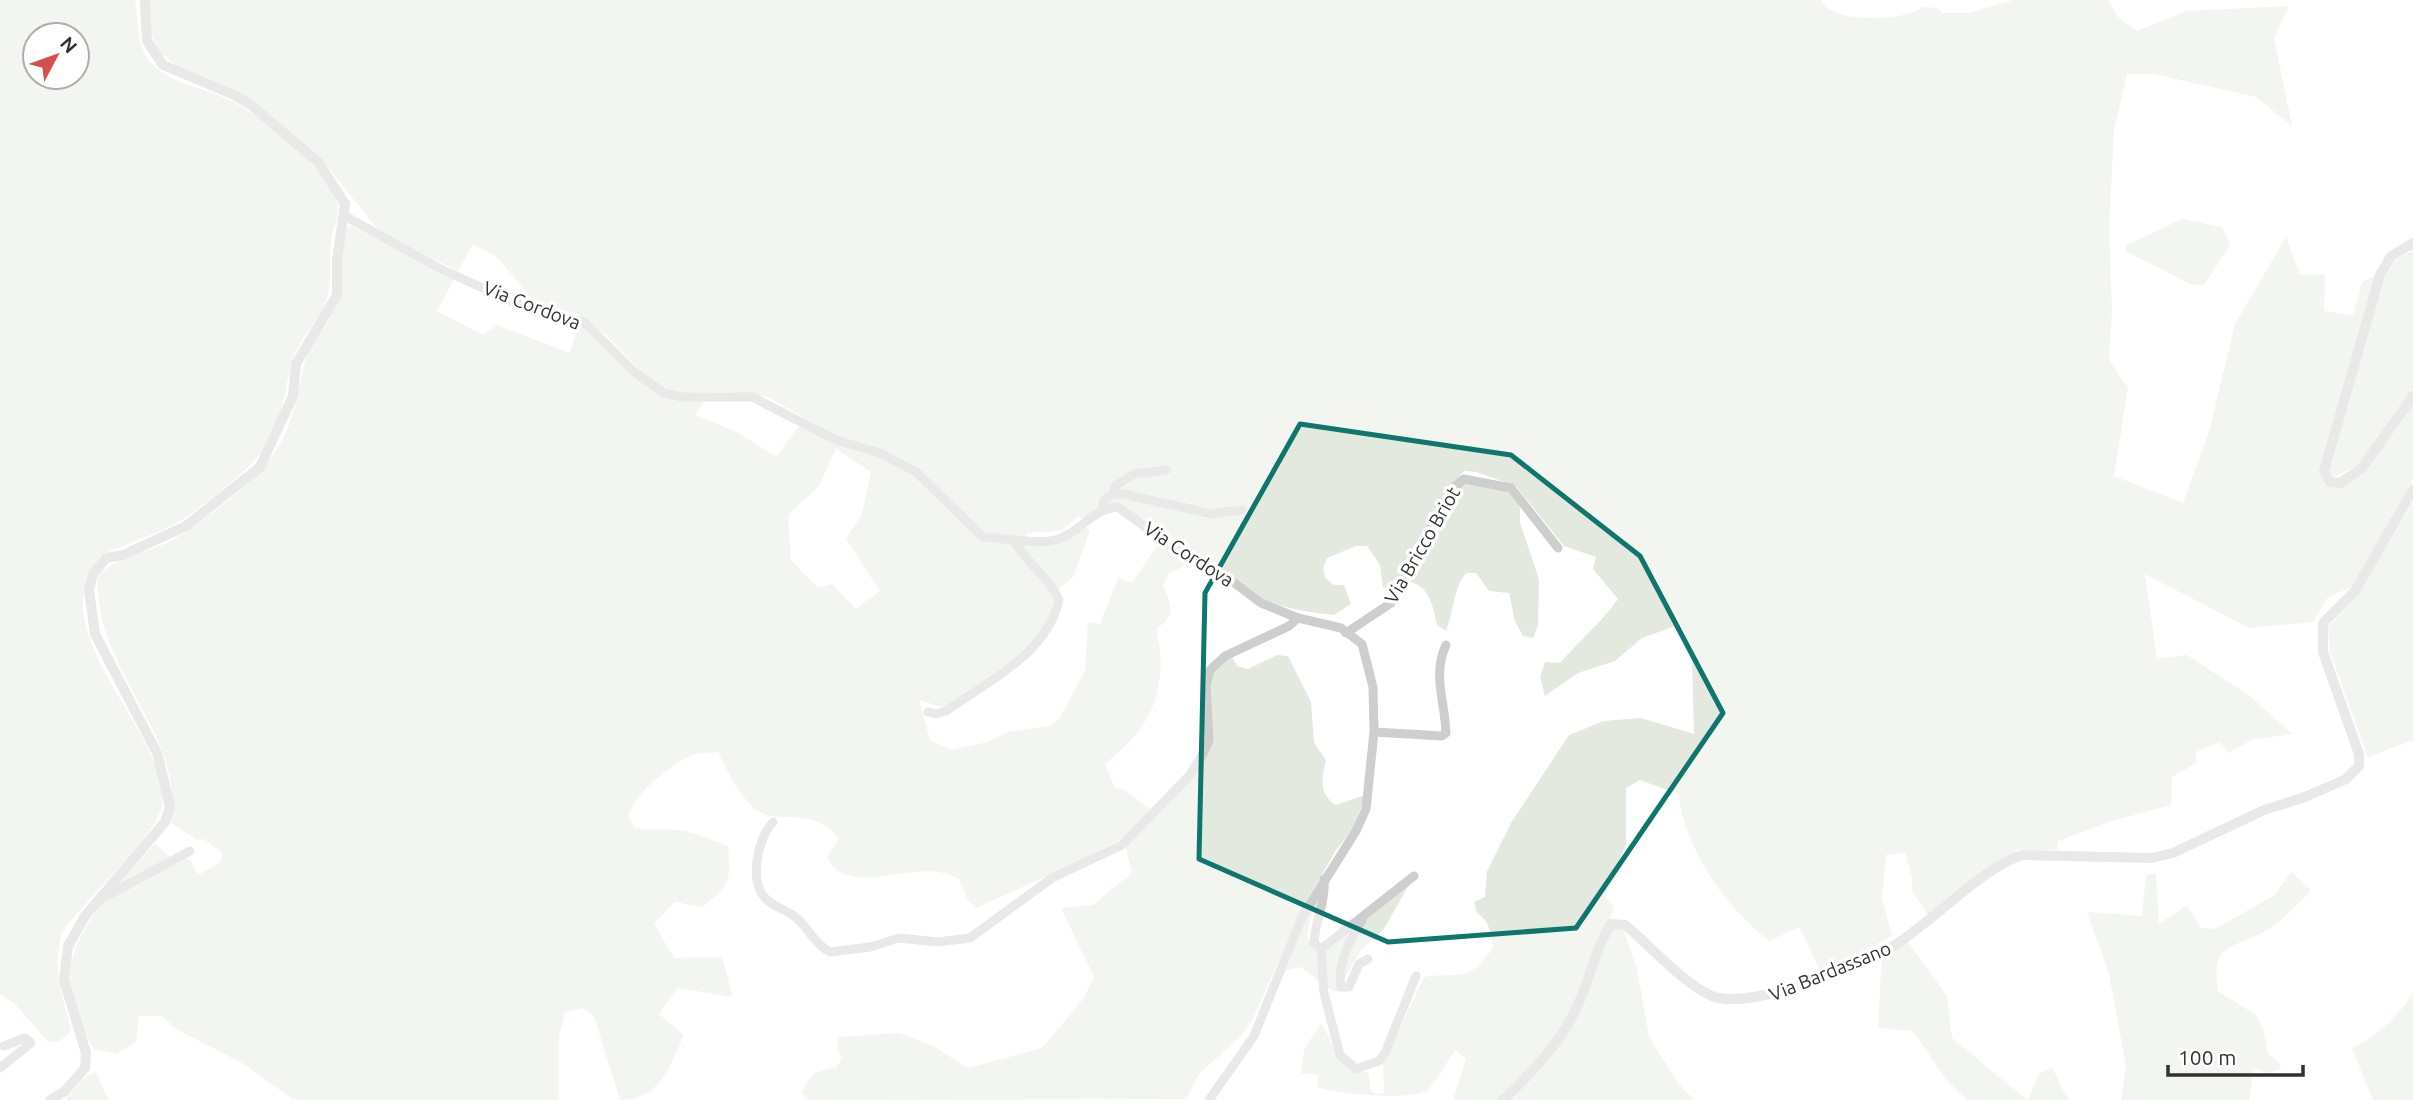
<svg xmlns="http://www.w3.org/2000/svg" width="2413" height="1100" viewBox="0 0 2413 1100" font-family="Ubuntu,sans-serif">
<rect width="100%" height="100%" fill="#fff"/>
<g fill="#e3e9de" fill-rule="evenodd">
<path d="M0,0H135C138,19 137,49 151,63C172,84 202,87 227,99C262,115 322,164 336,200C342,214 332,228 331,241C329,262 333,281 326,301C318,323 297,341 291,364C284,393 283,423 264,449C246,473 216,495 192,513C172,529 145,536 122,547C115,549 105,552 100,556C96,560 93,568 91,572C53,640 162,731 163,800C163,832 82,901 62,933C51,967 64,998 71,1031L60,1041L48,1042L16,1005L0,994ZM35,35H77V77H35Z"/>
<path d="M149,0H1821C1830,24 1905,22 1922,7L1937,8L1943,13H1970L2013,0H2108L2118,17L2137,31L2187,11L2289,6L2274,38L2292,126L2256,97L2154,74H2127L2114,131L2109,227L2112,310L2109,360L2128,388L2114,476L2183,503L2209,432L2235,324L2286,237L2300,275L2325,274L2324,311L2353,315L2362,282L2376,276L2320,471L2342,485L2413,405V479L2407,497L2352,587L2328,597L2313,622L2249,628L2145,574L2157,659L2187,655L2250,696L2292,734L2251,740L2229,753L2220,742L2196,752V763L2172,777L2171,805L2112,821L2058,841L2057,850H2017L1928,915L1912,891V878L1905,852L1886,855L1882,898L1892,936L1852,957L1820,970L1799,927L1769,941C1723,904 1687,852 1678,794L1640,780L1626,788V844L1605,896L1614,907C1601,949 1584,1001 1557,1036C1540,1058 1518,1079 1499,1100H1453L1466,1059L1455,1050C1446,1063 1438,1079 1427,1091C1406,1100 1342,1095 1317,1087L1318,1075L1301,1073L1304,1050L1321,1023C1336,1044 1334,1073 1368,1072L1371,1091L1376,1094L1384,1093L1383,1064L1424,977C1460,971 1467,985 1493,948C1491,933 1490,922 1477,913L1474,902L1485,897L1487,871L1511,823L1569,735L1604,721L1641,718L1694,734L1692,661L1681,624L1642,638L1615,661L1578,673L1545,696L1540,677L1545,662L1560,663C1579,641 1601,623 1618,599L1593,569L1596,557L1564,546L1516,486L1476,472L1464,471L1450,488L1393,590L1383,587L1380,565L1367,546H1356L1327,558L1323,568L1325,578L1334,585H1344L1351,604L1334,615C1306,612 1269,607 1246,589C1230,577 1219,565 1202,556L1195,559L1119,505L1107,504L1082,519L1079,516L1062,530L1027,533L1024,543H1058L1086,527L1090,531L1073,577L1059,589L1051,588L1057,600L1036,643L945,708L919,700L930,740L951,750L988,742L1008,732L1050,726L1059,719L1085,671L1088,622L1100,624L1118,578L1132,583L1159,543L1188,563L1169,574L1163,585C1170,604 1178,615 1157,628C1156,636 1159,642 1160,649C1164,702 1145,732 1105,764L1114,787L1126,791L1151,810L1123,838L1074,864L976,908L968,900L959,879C919,854 852,902 827,858L839,838C808,803 778,828 754,808C737,793 728,771 718,752C711,753 702,752 695,754C674,761 632,795 628,817L635,827C649,832 663,828 679,830C696,832 712,841 728,846C731,881 730,886 702,907L675,902L654,924L674,958L722,957L733,997L677,988L659,1014L684,1035C669,1066 661,1100 620,1100L594,1016L583,1008L565,1012L559,1037V1100H294L244,1064L178,1030L161,1016H139L136,1042L116,1054L94,1049C34,961 97,908 155,844L170,857L190,859L198,875L221,862L222,853L204,839L197,840L170,822C188,737 92,669 98,577C120,551 155,554 182,534C223,505 270,474 289,425C298,402 300,376 308,353C313,337 328,328 332,312C340,287 340,258 344,232L350,225L454,279L437,311L483,335L497,325L570,353L579,322L657,393L673,398L704,400L695,415L737,432L776,457L799,426L868,455L768,397L726,392L679,393L661,386L645,376L605,334L573,312L538,306L498,258L473,244L458,271L380,232L327,166L261,107L177,66L157,50L151,32ZM836,449L871,472L862,514L846,539L880,591L856,609L832,584L818,588L791,560L788,515L819,486Z"/>
<polygon points="2182,219 2222,227 2230,245 2204,285 2190,284 2125,251 2127,245"/>
<polygon points="2413,250 2413,393 2358,465 2334,477 2329,469 2384,279 2395,260"/>
<path d="M1466,481L1509,489L1520,506V523L1539,579L1538,625L1533,638L1523,636L1515,621L1509,593L1489,591L1476,573H1466C1453,588 1454,613 1446,631L1437,625C1433,606 1430,588 1411,582L1404,585L1452,494Z"/>
<polygon points="2413,502 2413,740 2368,757 2330,652 2328,627 2358,595"/>
<path d="M1231,655L1237,666L1248,669L1277,655L1288,656L1311,702L1314,743L1326,760C1322,778 1318,792 1335,805L1366,795L1352,830L1336,850L1298,917L1253,1019L1241,1036L1198,1075L1186,1099L809,1100L801,1092L814,1073L836,1067L842,1059L837,1048L839,1037L899,1033L933,1046L968,1068L1042,1048L1084,998L1094,977L1061,908L1093,905L1132,873L1125,844L1205,755L1208,685L1212,672Z"/>
<path d="M2291,872L2311,890C2299,903 2285,918 2270,928C2237,949 2209,940 2218,991L2256,1015L2263,1028L2268,1053L2281,1065L2280,1069L2267,1073L2253,1068L2250,1100H2121L2126,1066L2109,974L2087,912L2142,916L2146,875L2156,873L2159,924L2187,905L2201,928L2215,929L2275,895Z"/>
<path d="M1408,886L1384,929L1360,951L1337,992C1321,987 1314,975 1300,967L1286,970L1304,918L1319,892L1321,896L1311,917L1307,936L1314,949Z"/>
<polygon points="1614,926 1623,929 1637,969 1649,1037 1678,1083 1694,1100 1508,1100 1563,1037 1603,942"/>
<polygon points="1907,941 1947,996 1952,1038 2027,1100 1967,1100 1946,1079 1913,1031 1878,1028 1882,954"/>
<path d="M2413,993V1100H2373L2352,1048C2379,1035 2397,1018 2413,993Z"/>
<polygon points="2052,1067 2068,1100 2028,1100 2039,1074"/>
<polygon points="96,1072 108,1100 65,1100 85,1077"/>
</g>
<g fill="none" stroke-linecap="round" stroke-linejoin="round">
<g stroke="#cecece" stroke-width="9">
<path d="M345,216L439,268L513,302L584,322L633,371L664,393L682,397H752L836,440L880,453L916,472L983,537C1001,538 1038,545 1055,540C1081,533 1089,510 1118,507L1186,557L1221,573L1261,603L1298,618L1341,628L1362,644L1373,687L1374,732L1366,809L1356,831L1302,917L1254,1036L1209,1100"/>
<polyline points="1113,494 1115,486 1134,474 1166,470"/>
<polyline points="1102,510 1104,500 1113,494 1123,494 1212,514 1242,510"/>
<polyline points="1346,633 1391,603 1451,490 1464,479 1511,488 1558,548"/>
<path d="M928,712L936,714L946,711C988,681 1047,654 1059,600C1049,577 1025,562 1013,539"/>
<path d="M1374,732L1442,736L1446,733C1445,701 1432,675 1446,645"/>
<path d="M773,822C758,838 748,881 766,899C775,908 790,911 799,920C808,929 814,941 825,949L830,952L870,947L899,938L938,942L970,938L1052,878L1122,845L1189,776L1203,754L1209,740L1206,685L1210,670L1225,656L1289,626L1298,618"/>
<path d="M1324,879C1326,902 1315,920 1314,943L1321,949L1414,876"/>
<polyline points="101,899 190,851"/>
<path d="M1362,920C1351,938 1336,965 1341,987H1349L1359,964L1368,959"/>
<polyline points="1321,949 1324,993 1340,1055 1356,1069 1379,1061 1385,1053 1416,976"/>
<polyline points="0,1068 31,1043 25,1038 4,1046"/>
</g>
<g stroke="#cecece" stroke-width="10">
<polyline points="2413,243 2391,256 2380,275 2324,471 2330,482 2340,483 2362,468 2413,396"/>
<polyline points="50,1100 64,1092 85,1068 86,1053 64,980 68,946 85,916 165,822 170,806 157,753 95,634 89,590 93,574 106,558 123,555 186,526 260,467 293,396 296,364 337,295 337,260 345,204 318,162 251,105 234,95 163,65 147,41 145,0"/>
<path d="M1503,1100C1535,1070 1566,1037 1582,995C1592,971 1596,947 1611,924L1625,925C1650,945 1682,983 1712,996C1749,1011 1864,966 1898,943C1937,917 1972,878 2014,858L2023,855L2152,858L2173,853L2264,810L2305,797L2346,779L2359,766V754L2323,652V623L2355,591L2413,490"/>
</g>
</g>
<path d="M0 0H2413V1100H0ZM1300,424L1511,455L1640,556L1723,713L1576,928L1388,942L1199,859L1205,593Z" fill="#fff" fill-opacity=".55" fill-rule="evenodd"/>
<path fill="none" stroke="#0f766e" stroke-width="5" stroke-linejoin="round" d="M1300,424L1511,455L1640,556L1723,713L1576,928L1388,942L1199,859L1205,593Z"/>
<g text-anchor="middle" stroke-width="7" stroke-linejoin="round" paint-order="stroke">
<g font-size="19" fill="#313131" stroke="#fff">
<text transform="translate(532 305) rotate(21)" y="7">Via Cordova</text>
<text transform="translate(1422 545) rotate(-60)" y="7">Via Bricco Briot</text>
<text transform="translate(1189 554) rotate(33)" y="7">Via Cordova</text>
<text transform="translate(1830 971) rotate(-22)" y="7">Via Bardassano</text>
</g>
</g>
<g transform="translate(56 56) rotate(49)"><circle r="33" fill="#ffffff" stroke="#adadad" stroke-width="2"/>
<path d="M0-5L12 26L0 18L-12 26Z" fill="#d35148"/>
<text y="-10" font-size="19" font-weight="bold" text-anchor="middle" fill="#313131">N</text>
</g>
<path d="M2168 1065v10h135v-10" fill="none" stroke="#313131" stroke-width="3.5"/>
<text x="2178" y="1065" font-size="21" fill="#313131" stroke="#ffffff" stroke-width="5" paint-order="stroke">100 m</text>
</svg>
